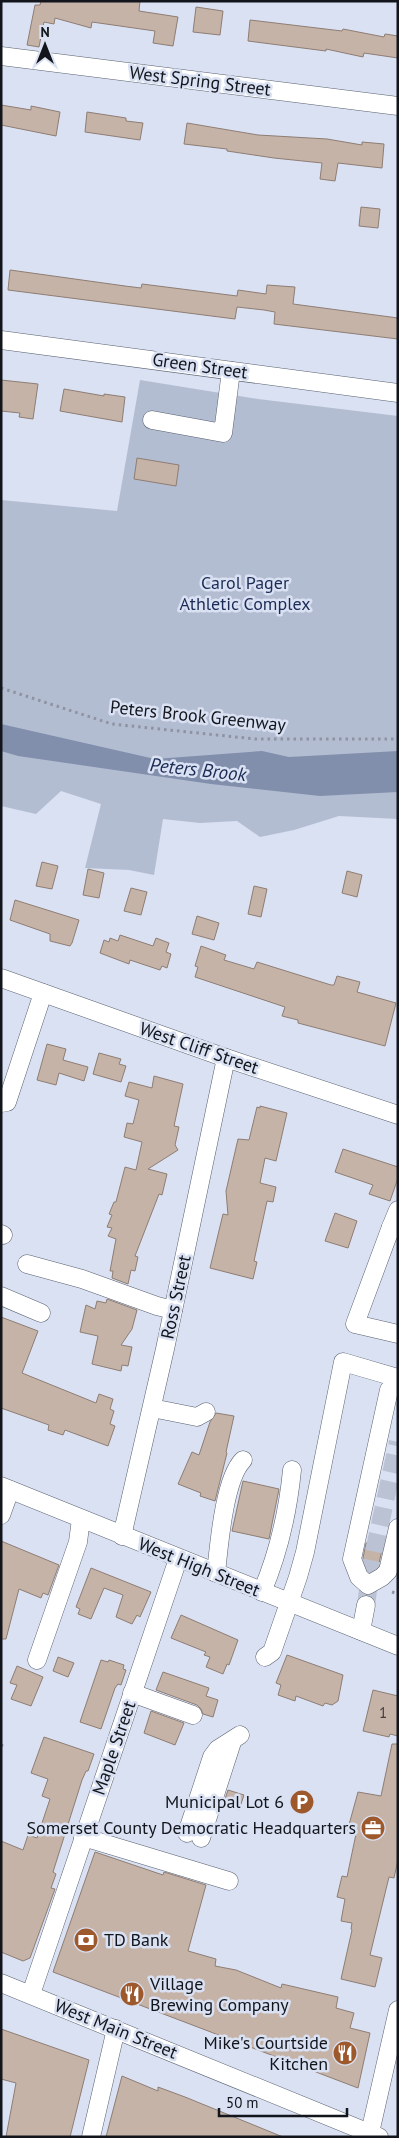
<svg xmlns="http://www.w3.org/2000/svg" width="399" height="2138" viewBox="0 0 399 2138" font-family="'PT Sans',sans-serif">
<rect width="100%" height="100%" fill="#d9e1f3"/>
<polygon fill="#b3bdd2" points="140,380 258,399 398,416 398,819 339,816 294,830 260,837 237,821 200,823 163,819 154,875 129,870 85,868 101,804 61,791 36,814 1,806 1,500 117,511"/>
<polygon fill="#828fac" points="1,724 155,759 262,751 289,757 398,751 398,792 320,796 211,784 18,756 1,751"/>
<g fill="#c6b3a8" stroke="#8e7d73">
<polygon points="41,1 140,1 139,11 178,17 173,46 153,43 155,31 92,22 91,28 55,18 54,24 44,22 39,47 27,45 35,5 40,5"/>
<polygon points="196,7 223,11 220,35 193,32"/>
<polygon points="250,20 342,31 343,29 384,37 385,34 398,36 398,58 364,53 363,57 326,49 326,51 248,41"/>
<polygon points="1,105 31,110 31,106 60,112 56,136 1,125"/>
<polygon points="87,112 126,118 126,121 143,123 140,140 85,132"/>
<polygon points="187,123 258,135 327,139 362,145 362,142 384,144 382,168 338,163 335,181 320,179 322,163 274,158 227,151 227,149 184,144"/>
<polygon points="361,207 380,209 378,228 359,226"/>
<polygon points="10,270 125,286 141,288 142,284 237,296 238,290 266,294 267,285 295,287 293,304 398,318 398,339 274,324 275,312 264,310 237,307 235,319 8,290"/>
<polygon points="1,380 38,384 33,419 19,417 20,413 1,411"/>
<polygon points="64,389 104,396 104,394 125,397 122,422 60,411"/>
<polygon points="137,458 179,465 176,486 134,479"/>
<polygon points="42,862 58,866 52,889 36,886"/>
<polygon points="88,869 104,873 99,898 83,895"/>
<polygon points="347,871 362,875 357,897 342,893"/>
<polygon points="254,886 267,889 261,917 248,914"/>
<polygon points="131,888 147,892 141,915 124,911"/>
<polygon points="15,900 79,920 72,943 70,946 50,941 50,934 10,920"/>
<polygon points="197,916 219,923 214,940 192,934"/>
<polygon points="120,935 153,946 156,938 169,943 166,952 171,954 167,968 162,966 160,970 130,960 129,964 100,953 104,940 109,942 110,938 118,941"/>
<polygon points="201,946 226,955 224,960 254,969 257,962 331,985 334,985 337,976 360,982 357,992 396,1003 385,1046 298,1023 298,1020 282,1016 285,1007 195,977 198,967 195,966"/>
<polygon points="47,1044 66,1049 63,1060 88,1067 84,1081 59,1073 56,1085 37,1080"/>
<polygon points="99,1053 121,1059 119,1064 126,1066 121,1082 93,1074"/>
<polygon points="154,1076 183,1084 174,1126 179,1127 175,1145 178,1150 148,1169 167,1174 162,1195 159,1194 135,1256 138,1257 135,1271 131,1270 128,1284 112,1278 113,1271 110,1271 116,1239 108,1236 112,1228 107,1227 112,1215 109,1214 114,1202 116,1202 125,1167 136,1170 142,1142 124,1137 127,1123 133,1124 139,1100 125,1096 129,1082 152,1088"/>
<polygon points="260,1106 287,1113 276,1161 265,1158 260,1183 276,1187 273,1202 267,1201 254,1261 257,1262 253,1279 210,1268 223,1214 228,1215 226,1191 238,1139 249,1140 257,1107 260,1108"/>
<polygon points="343,1149 398,1167 398,1178 390,1201 369,1194 373,1185 335,1172"/>
<polygon points="335,1213 357,1221 348,1248 325,1241"/>
<polygon points="107,1299 137,1310 132,1329 121,1345 132,1347 128,1366 122,1365 121,1371 92,1364 98,1336 80,1332 86,1305 95,1309 97,1301 106,1303"/>
<polygon points="1,1317 38,1331 22,1373 96,1403 99,1394 113,1399 110,1409 114,1411 110,1424 115,1426 108,1446 65,1430 63,1435 48,1430 49,1425 1,1408"/>
<polygon points="216,1413 234,1416 226,1452 227,1453 215,1501 200,1496 201,1493 178,1484 192,1452 199,1455 210,1422"/>
<polygon points="243,1481 279,1489 269,1539 232,1531"/>
<polygon points="1,1541 59,1565 48,1595 43,1593 41,1598 19,1589 6,1639 1,1639"/>
<polygon points="381,1541 384,1542 379,1563 365,1564 363,1558 366,1543"/>
<polygon points="91,1568 151,1592 140,1617 137,1615 132,1624 116,1617 123,1595 104,1588 91,1619 78,1614 80,1609 76,1607"/>
<polygon points="181,1615 238,1640 229,1665 227,1664 223,1674 206,1667 210,1657 204,1655 206,1652 171,1638"/>
<polygon points="287,1655 343,1675 338,1701 332,1705 325,1703 323,1706 296,1696 295,1701 278,1695 281,1685 276,1683"/>
<polygon points="58,1657 74,1663 68,1677 53,1671"/>
<polygon points="101,1660 108,1662 109,1660 124,1665 123,1669 126,1670 121,1685 118,1684 115,1688 101,1729 80,1722"/>
<polygon points="17,1666 43,1677 31,1706 11,1699 17,1685 10,1683"/>
<polygon points="163,1672 209,1688 206,1696 218,1700 213,1717 203,1714 201,1709 197,1705 156,1690"/>
<polygon points="373,1690 398,1696 398,1736 390,1734 389,1737 363,1731"/>
<polygon points="151,1711 184,1723 175,1745 144,1733"/>
<polygon points="44,1737 94,1754 88,1771 86,1771 82,1780 53,1872 56,1874 51,1888 55,1889 30,1958 23,1961 1,1952 1,1841 23,1850 28,1835 37,1838 50,1799 42,1796 48,1779 31,1773"/>
<polygon points="392,1744 398,1744 398,1860 394,1878 389,1877 370,1955 382,1958 375,1987 341,1979 352,1930 351,1929 352,1923 341,1921 345,1899 337,1897 342,1876 347,1877 356,1834 347,1832 358,1792 381,1796"/>
<polygon points="228,1790 244,1795 239,1810 223,1805"/>
<polygon points="95,1852 163,1875 164,1872 206,1885 188,1951 216,1959 215,1966 236,1970 281,1988 282,1984 338,1997 336,2008 354,2013 350,2028 370,2033 358,2088 53,1972"/>
<polygon points="1,2029 89,2060 70,2137 6,2137 16,2083 1,2079"/>
<polygon points="122,2076 158,2091 158,2087 185,2097 283,2137 106,2137"/>
</g>
<g fill="none" stroke-linecap="round" stroke-linejoin="round">
<polyline stroke="#bbc2d3" stroke-width="18" stroke-dasharray="18 9" stroke-linecap="butt" points="366,1605 372,1561 398,1442"/>
<defs>
<g id="minor">
<polyline points="1,56 398,106"/>
<polyline points="1,340 398,393"/>
<polyline points="152,420 223,433 231,371"/>
<polyline points="1,978 226,1058 398,1115"/>
<polyline points="1,1103 7,1102 43,993"/>
<polyline points="398,1210 391,1227 398,1229"/>
<polyline points="391,1227 355,1324 398,1334"/>
<polyline points="1,1234 3,1235"/>
<polyline points="27,1264 82,1279 157,1306 173,1310"/>
<polyline points="1,1296 41,1313"/>
<polyline points="398,1379 389,1390 352,1559 359,1577 368,1585 382,1577 388,1571 398,1528"/>
<polyline points="152,1408 197,1417 206,1412"/>
<polyline points="1,1486 398,1646"/>
<polyline points="1,1515 10,1490"/>
<polyline points="122,1536 165,1349 226,1058"/>
<path d="M216,1573C219,1546 224,1479 243,1460"/>
<path d="M262,1592C278,1554 288,1511 292,1470"/>
<polyline points="361,1631 366,1605"/>
<polyline points="265,1657 272,1652 298,1577 305,1552 343,1362 398,1378"/>
<polyline points="37,1660 78,1542 81,1519"/>
<polyline points="132,1693 193,1715"/>
<polyline points="187,1833 212,1757 218,1749 240,1735"/>
<polyline points="83,1837 229,1881"/>
<polyline points="201,1838 232,1742"/>
<polyline points="1,1983 379,2137"/>
<polyline points="31,1994 178,1559"/>
<polyline points="91,2137 116,2029"/>
<polyline points="369,2137 398,2010"/>
</g>
</defs>
<use href="#minor" stroke="#59606f" stroke-width="19"/>
<g stroke="#8d93a0" stroke-width="3" stroke-dasharray="2.5 4" stroke-linecap="butt">
<polyline points="1,688 112,724 255,739 398,739"/>
<polyline points="392,1592 398,1594"/>
<polyline points="1,1745 3,1746"/>
</g>
<use href="#minor" stroke="#fff" stroke-width="18"/>
</g>
<defs>
<symbol id="parking-disc" viewBox="-11 -11 22 22"><circle r="9.5" fill="#9d582c" stroke="#d9e1f3"/><path d="M-3.5-5.5H1a3.5 3.5 0 0 1 0 7H-1V5.5H-3.5ZM-1-3.4V-.6H.8a1.4 1.4 0 0 0 0-2.8Z" fill="#fff"/></symbol>
<symbol id="office-disc" viewBox="-11 -11 22 22"><circle r="9.5" fill="#9d582c" stroke="#d9e1f3"/><path d="M-6-3h4V-5.5h4V-3h4V5H-6ZM-1-4.5V-3h2v-1.5ZM-6 0V1H6V0Z" fill="#fff"/></symbol>
<symbol id="bank-disc" viewBox="-11 -11 22 22"><circle r="9.5" fill="#9d582c" stroke="#d9e1f3"/><path d="M-6-4H6V4H-6ZM0-2.3a2.3 2.3 0 1 0 0 4.6a2.3 2.3 0 1 0 0-4.6Z" fill="#fff"/></symbol>
<symbol id="restaurant-disc" viewBox="-11 -11 22 22"><circle r="9.5" fill="#9d582c" stroke="#d9e1f3"/><path d="M-5-6h1v4h1v-4h1v4h1v-4h1v5L-1.5 .5V6h-2V.5L-5-1ZM5-6V6H3V1.5H1.5Q1.5-4 5-6Z" fill="#fff"/></symbol>
</defs>
<g fill-rule="evenodd">
<use href="#parking-disc" x="288" y="1788" width="28" height="28"/>
<use href="#office-disc" x="359" y="1814" width="28" height="28"/>
<use href="#bank-disc" x="72" y="1926" width="28" height="28"/>
<use href="#restaurant-disc" x="118" y="1980" width="28" height="28"/>
<use href="#restaurant-disc" x="331" y="2039" width="28" height="28"/>
</g>
<g text-anchor="middle" stroke-width="5" stroke-linejoin="round" paint-order="stroke">
<g font-size="15" fill="#3f3c3e">
<text x="383" y="1718">1</text>
</g>
<g font-size="18" fill="#12151b" stroke="#d9e1f3">
<text transform="translate(200 81) rotate(7)" y="6">West Spring Street</text>
<text transform="translate(200 366) rotate(8)" y="6">Green Street</text>
<text transform="translate(198 716) rotate(6)" y="6">Peters Brook Greenway</text>
<text transform="translate(199 1048) rotate(19)" y="6">West Cliff Street</text>
<text transform="translate(176 1297) rotate(-78)" y="6">Ross Street</text>
<text transform="translate(199 1567) rotate(22)" y="6">West High Street</text>
<text transform="translate(114 1748) rotate(-71)" y="6">Maple Street</text>
<text transform="translate(116 2029) rotate(22)" y="6">West Main Street</text>
</g>
<g font-size="18" fill="#1b2b54" stroke="#d9e1f3">
<text x="245" y="589">Carol Pager<tspan x="245" dy="21">Athletic Complex</tspan></text>
</g>
<g font-size="18" fill="#12151b" stroke="#d9e1f3" text-anchor="end">
<text x="284" y="1808">Municipal Lot 6</text>
<text x="356" y="1834">Somerset County Democratic Headquarters</text>
<text x="104" y="1946" text-anchor="start">TD Bank</text>
<text x="150" y="1990" text-anchor="start">Village<tspan x="150" dy="21">Brewing Company</tspan></text>
<text x="328" y="2049">Mike's Courtside<tspan x="328" dy="21">Kitchen</tspan></text>
</g>
<g font-size="19" font-style="italic" fill="#192951" stroke="#d9e1f3">
<text transform="translate(198 769) rotate(6)" y="7">Peters Brook</text>
</g>
</g>
<rect width="399" height="2138" fill="none" stroke="#12151b" stroke-width="5"/>
<g transform="translate(45 45)" stroke="#d9e1f3" stroke-width="4" paint-order="stroke">
<path d="M0-4L9 19L0 12L-9 19Z" fill="#12151b"/>
<text y="-8" font-size="14" font-weight="bold" text-anchor="middle" fill="#12151b">N</text>
</g>
<path d="M219 2108v8h128v-8" fill="none" stroke="#12151b" stroke-width="2.5"/>
<text x="226" y="2108" font-size="15" fill="#12151b" stroke="#d9e1f3" stroke-width="4" paint-order="stroke">50 m</text>
</svg>
